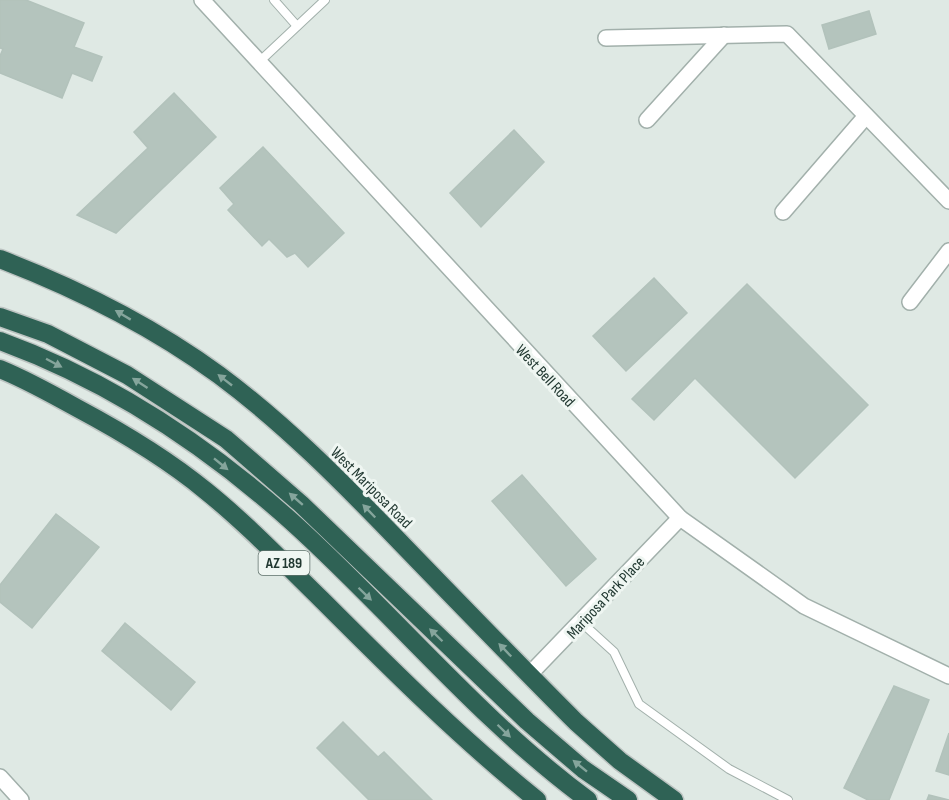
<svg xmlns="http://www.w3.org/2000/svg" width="949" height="800" viewBox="0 0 949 800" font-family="'Sofia Sans Condensed',sans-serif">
<rect width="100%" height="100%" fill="#dfe9e4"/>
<g fill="#b4c4bd" stroke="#b2c2bb" stroke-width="1.5">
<polygon points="0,0 26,0 84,23 74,47 102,57 92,81 72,73 62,98 0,73 0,56 3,49 0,48"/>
<polygon points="869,11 876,34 829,49 822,25"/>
<polygon points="174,93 216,137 116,233 77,215 148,148 134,132"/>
<polygon points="514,130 544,162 481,227 450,193"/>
<polygon points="263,147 344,233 308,267 295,253 287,257 269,239 262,246 228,210 234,204 220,188"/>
<polygon points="654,278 687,313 626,371 593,336"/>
<polygon points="747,284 868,405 795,478 695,378 654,420 632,399"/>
<polygon points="522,475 596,559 566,586 492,501"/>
<polygon points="56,514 99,547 32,628 0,602 0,585"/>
<polygon points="125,623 195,682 171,710 102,651"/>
<polygon points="894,686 929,700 889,800 868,800 844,788"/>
<polygon points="343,722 378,757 384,752 432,800 369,800 317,748"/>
<polygon points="949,733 949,775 936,771"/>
<polygon points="929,795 949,800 927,800"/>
</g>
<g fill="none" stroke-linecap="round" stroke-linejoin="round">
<defs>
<g id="lane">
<polyline points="274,0 297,26"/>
<polyline points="259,62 325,0"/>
<polyline points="581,622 614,652 639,704 729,769 788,800"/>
</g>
<g id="street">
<polyline points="202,0 680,518 804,606 949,676"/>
<polyline points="606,38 787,34 949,201"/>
<polyline points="647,120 724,35"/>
<polyline points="783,212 866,116"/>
<polyline points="910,302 949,251"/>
<polyline points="529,675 680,518"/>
<polyline points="0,777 21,800"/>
</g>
<g id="highway">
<path d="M0,259C78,289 152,326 219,375C285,424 342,482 399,541C458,602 516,662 576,722L620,761L674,800"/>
<polyline points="0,317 48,334 127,375 226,439 301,504 527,721 583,769 628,800"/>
<path d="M0,341C107,380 206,445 291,521C392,612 478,719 588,800"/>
<path d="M0,369C27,380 52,394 77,408C122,432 166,458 206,491C247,524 284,563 322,600C391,669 461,739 537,800"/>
</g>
</defs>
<use href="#lane" stroke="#a2b0ab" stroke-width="10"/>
<use href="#street" stroke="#a2b0ab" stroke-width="18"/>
<use href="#highway" stroke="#bcc3c1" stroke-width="21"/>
<use href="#lane" stroke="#fff" stroke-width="8"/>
<use href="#street" stroke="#fff" stroke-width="15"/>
<use href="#highway" stroke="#2f6255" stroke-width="18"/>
</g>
<defs><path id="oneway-solid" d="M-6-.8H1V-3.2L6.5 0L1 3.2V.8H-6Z" transform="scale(1.5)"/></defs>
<g fill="#85a59c">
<use href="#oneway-solid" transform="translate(123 315) rotate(-149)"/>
<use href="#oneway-solid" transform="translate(54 363) rotate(28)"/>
<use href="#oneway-solid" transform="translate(225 380) rotate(-142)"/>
<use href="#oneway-solid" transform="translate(140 383) rotate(-147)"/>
<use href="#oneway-solid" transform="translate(221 464) rotate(39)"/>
<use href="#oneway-solid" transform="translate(296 499) rotate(-139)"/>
<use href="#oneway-solid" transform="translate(369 511) rotate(-134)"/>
<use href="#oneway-solid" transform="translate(365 594) rotate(44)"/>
<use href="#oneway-solid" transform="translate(436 635) rotate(-136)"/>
<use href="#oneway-solid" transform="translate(505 650) rotate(-134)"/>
<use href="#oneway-solid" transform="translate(504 731) rotate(44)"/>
<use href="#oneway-solid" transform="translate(580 766) rotate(-141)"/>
</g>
<g text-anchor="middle" stroke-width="6" stroke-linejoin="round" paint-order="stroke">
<rect fill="#eff6f2" stroke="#5f716b" stroke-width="1.5" x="258.5" y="551" width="51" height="24" rx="4.5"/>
<g font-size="15" font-weight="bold" fill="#213831">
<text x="284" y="568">AZ 189</text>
</g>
<g font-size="16" fill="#213831" stroke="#eff6f2">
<text transform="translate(546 375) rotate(47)" y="6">West Bell Road</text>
<text transform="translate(372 487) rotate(45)" y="6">West Mariposa Road</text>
<text transform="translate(605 597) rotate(-47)" y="6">Mariposa Park Place</text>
</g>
</g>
</svg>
